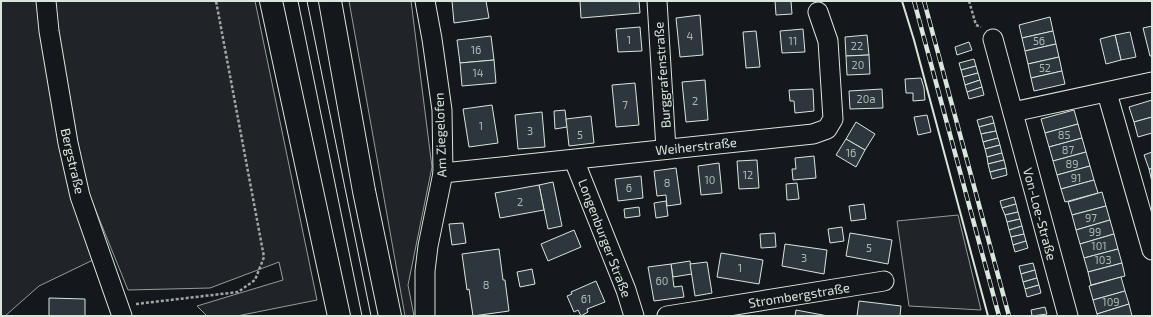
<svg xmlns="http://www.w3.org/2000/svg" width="1153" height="317" viewBox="0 0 1153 317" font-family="'Exo 2',sans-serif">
<rect width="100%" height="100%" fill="#14181c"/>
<g fill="#202428" stroke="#939e99">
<polygon points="1,1 38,1 93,260 39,286 5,316 1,316"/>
<polygon points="53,1 255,1 317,300 237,316 207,316 197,306 283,280 279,262 210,288 128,290 85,184"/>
<polygon points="349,1 411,1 432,167 408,285 414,316 405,316"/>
<polygon points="958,215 981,310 909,306 897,221"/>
</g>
<g fill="#2c363c" stroke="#d8e6dc">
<polygon points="452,1 486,1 489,18 454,23"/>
<polygon points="580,1 639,1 640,13 581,18"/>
<polygon points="775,1 791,1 792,14 776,15"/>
<polygon points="700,15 703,55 680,57 676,18"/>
<polygon points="1050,17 1053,31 1022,38 1019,25"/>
<polygon points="1152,26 1152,56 1150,56 1143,28"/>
<polygon points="640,27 642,51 618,52 616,29"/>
<polygon points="803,29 805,52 782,53 780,31"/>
<polygon points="756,31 760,67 746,68 743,32"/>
<polygon points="1053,31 1056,44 1025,51 1022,38"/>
<polygon points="1130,32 1136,57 1121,60 1115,35"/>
<polygon points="867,35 869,55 846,56 845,37"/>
<polygon points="1115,35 1121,60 1106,64 1100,39"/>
<polygon points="491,36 494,60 460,63 457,40"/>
<polygon points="969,42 972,50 957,55 955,47"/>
<polygon points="1056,44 1059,57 1028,64 1025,51"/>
<polygon points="869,55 870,74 847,75 846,56"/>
<polygon points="1059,57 1062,71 1031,78 1028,64"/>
<polygon points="974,59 976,66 961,70 959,63"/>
<polygon points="494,60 496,83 462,86 460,63"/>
<polygon points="976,66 978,73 963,77 961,70"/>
<polygon points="1062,71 1065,84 1034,91 1031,78"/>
<polygon points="978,73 980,80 965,85 963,77"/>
<polygon points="921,78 924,88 925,100 913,101 913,93 906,93 905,79"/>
<polygon points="705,80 708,120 686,122 682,82"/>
<polygon points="980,80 982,87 967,92 965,85"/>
<polygon points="635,83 639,125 616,127 612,85"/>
<polygon points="982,87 984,95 969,99 967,92"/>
<polygon points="813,89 814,111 795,113 794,101 790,101 789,90"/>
<polygon points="882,89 883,108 850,109 849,91"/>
<polygon points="1152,100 1152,117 1134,122 1129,107"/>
<polygon points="492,105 498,143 469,147 463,109"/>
<polygon points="565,110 567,127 555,129 554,111"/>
<polygon points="1074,110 1078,124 1045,133 1041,119"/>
<polygon points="542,112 545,147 518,149 515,115"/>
<polygon points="927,115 931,132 918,135 914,117"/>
<polygon points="591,116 594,143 569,146 566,119"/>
<polygon points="992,116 994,123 979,127 977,120"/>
<polygon points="1152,117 1152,133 1138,137 1134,122"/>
<polygon points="856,122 875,134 865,150 846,139"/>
<polygon points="994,123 996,131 981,134 979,127"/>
<polygon points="1078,124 1082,138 1049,147 1045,133"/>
<polygon points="996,131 998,138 983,142 981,134"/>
<polygon points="998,138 1000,145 985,149 983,142"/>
<polygon points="1082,138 1086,152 1053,161 1049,147"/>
<polygon points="846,139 865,150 856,167 836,155"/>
<polygon points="1000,145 1002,153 987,157 985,149"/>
<polygon points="1086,152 1090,166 1057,175 1053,161"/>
<polygon points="1152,152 1152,169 1149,169 1144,155"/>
<polygon points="1002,153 1004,160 988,164 987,157"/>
<polygon points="814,156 816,178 793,180 792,169 796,169 795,158"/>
<polygon points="757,160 759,188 739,189 737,161"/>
<polygon points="1004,160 1006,168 990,172 988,164"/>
<polygon points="719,163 722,193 701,195 698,166"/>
<polygon points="1090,166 1094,180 1061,189 1057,175"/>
<polygon points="676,168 681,204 667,206 666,195 657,196 654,171"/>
<polygon points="1006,168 1007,175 992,179 990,172"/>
<polygon points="1149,169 1152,169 1152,182"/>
<polygon points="641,176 643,198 618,201 615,179"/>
<polygon points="1094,180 1098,193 1065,202 1061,189"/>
<polygon points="553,182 562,226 548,229 539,185"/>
<polygon points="797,183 799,199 787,200 786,184"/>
<polygon points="539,185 544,210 500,218 495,193"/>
<polygon points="1102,192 1106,206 1072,215 1068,202"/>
<polygon points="1014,197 1016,204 1002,208 1000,201"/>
<polygon points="666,201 668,216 656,218 654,203"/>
<polygon points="864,204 866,219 851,221 849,206"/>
<polygon points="1016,204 1018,212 1005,215 1002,208"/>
<polygon points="1106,206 1110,220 1076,230 1072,215"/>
<polygon points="639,207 640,216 625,218 624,209"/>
<polygon points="1018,212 1020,219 1007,222 1005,215"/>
<polygon points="1020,219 1022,226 1009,230 1007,222"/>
<polygon points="1110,220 1114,234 1080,244 1076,230"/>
<polygon points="463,223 466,243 452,245 449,224"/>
<polygon points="1022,226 1024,234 1011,237 1009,230"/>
<polygon points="842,227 844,241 830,243 828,229"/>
<polygon points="574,230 581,247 548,261 541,244"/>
<polygon points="775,233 776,247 761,248 760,234"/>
<polygon points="850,233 892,240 888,264 846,256"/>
<polygon points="1024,234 1026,241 1013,245 1011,237"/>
<polygon points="1114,234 1118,249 1084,258 1080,244"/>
<polygon points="1026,241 1028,248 1015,252 1013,245"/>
<polygon points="785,244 827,250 824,274 782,266"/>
<polygon points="499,249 503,280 505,280 509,311 473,316 469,289 467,290 462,254"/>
<polygon points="1118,249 1122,263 1088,272 1084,258"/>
<polygon points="721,253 763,260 759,284 717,277"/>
<polygon points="690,261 692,274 673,277 671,264"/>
<polygon points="707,262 712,293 695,296 690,264"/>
<polygon points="1033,263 1035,270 1021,274 1019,266"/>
<polygon points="1122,263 1125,276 1091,285 1088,272"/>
<polygon points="671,264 674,287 682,286 684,297 654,301 648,267"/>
<polygon points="532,269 535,284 520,287 517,272"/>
<polygon points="1035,270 1037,278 1023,282 1021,274"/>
<polygon points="1121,277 1125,291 1093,300 1089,286"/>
<polygon points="1037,278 1039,285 1025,289 1023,282"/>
<polygon points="596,281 605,302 587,309 588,312 581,316 578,310 574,312 567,296 572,294 571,292"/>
<polygon points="1039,285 1041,293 1027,297 1025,289"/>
<polygon points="1125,291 1129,304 1097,314 1093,300"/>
<polygon points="49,298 85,299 85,316 49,316"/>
<polygon points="859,301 901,306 900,316 857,316"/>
<polygon points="1129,304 1132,316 1098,316 1097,314"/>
<polygon points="1045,307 1047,314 1032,316 1031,310"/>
<polygon points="796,310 828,316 795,316"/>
</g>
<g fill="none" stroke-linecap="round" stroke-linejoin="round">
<defs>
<g id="minor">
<polyline points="46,1 49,31 68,143 80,196 122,316"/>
<polyline points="425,1 432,39 442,110 443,173 428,246 425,271 425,316"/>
<polyline points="657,1 666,149"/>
<polyline points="993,39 1068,316"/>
<polyline points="1107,93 1152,250"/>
<polyline points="1013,112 1152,82"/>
<polyline points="574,160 626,290 634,316"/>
<polyline points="443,173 813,134 827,129 833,119 828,41 818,12"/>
<polyline points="667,316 884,281"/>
</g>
<g id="highway">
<polyline points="271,1 339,316"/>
<polyline points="330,1 364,191 390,316"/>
</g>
</defs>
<use href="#minor" stroke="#d8e6dc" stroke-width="21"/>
<use href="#highway" stroke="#d8e6dc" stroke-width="24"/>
<g stroke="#9da8a2" stroke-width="2.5" stroke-dasharray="3 2" stroke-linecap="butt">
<polyline points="969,1 976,25 981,27"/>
<polyline points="136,304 238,292 255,280 264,257 216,1"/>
</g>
<use href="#minor" stroke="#14181c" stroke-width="19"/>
<use href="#highway" stroke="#14181c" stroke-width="22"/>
<g stroke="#d8e6dc" stroke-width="1">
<polyline points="298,1 362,316"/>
<polyline points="307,1 371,316"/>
</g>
<defs>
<g id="rail">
<polyline points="914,1 999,316"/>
<polyline points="924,1 1009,316"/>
</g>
</defs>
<use href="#rail" stroke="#d8e6dc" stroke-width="4.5"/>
<use href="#rail" stroke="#14181c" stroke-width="3" stroke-dasharray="9" stroke-linecap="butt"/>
<polyline stroke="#d8e6dc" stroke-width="2" points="902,1 914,40 988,316"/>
</g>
<g text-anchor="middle" stroke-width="3" stroke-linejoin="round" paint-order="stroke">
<g font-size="11" fill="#adbab4">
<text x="690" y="40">4</text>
<text x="629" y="44">1</text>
<text x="793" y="45">11</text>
<text x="1039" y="45">56</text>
<text x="857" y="50">22</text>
<text x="476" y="54">16</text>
<text x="858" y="69">20</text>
<text x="1045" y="72">52</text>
<text x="478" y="77">14</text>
<text x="866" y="103">20a</text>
<text x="695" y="105">2</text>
<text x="625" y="109">7</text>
<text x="481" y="130">1</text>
<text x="530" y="135">3</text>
<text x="580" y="139">5</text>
<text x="1064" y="139">85</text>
<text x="1068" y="154">87</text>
<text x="851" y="157">16</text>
<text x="1072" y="168">89</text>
<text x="748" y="179">12</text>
<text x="1076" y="182">91</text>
<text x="710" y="184">10</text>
<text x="667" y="187">8</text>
<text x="629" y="192">6</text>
<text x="520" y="206">2</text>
<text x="1091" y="222">97</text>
<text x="1095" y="236">99</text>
<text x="1099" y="250">101</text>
<text x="869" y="252">5</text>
<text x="804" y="262">3</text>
<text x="1103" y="264">103</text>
<text x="740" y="272">1</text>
<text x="662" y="285">60</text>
<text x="486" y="289">8</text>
<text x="586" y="303">61</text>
<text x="1111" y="306">109</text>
</g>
<g font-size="13" fill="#d8e6dc" stroke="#14181c">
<text transform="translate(662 75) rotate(-94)" y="5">Burggrafenstraße</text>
<text transform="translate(440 135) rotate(-92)" y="5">Am Ziegelofen</text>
<text transform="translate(696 146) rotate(-6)" y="5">Weiherstraße</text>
<text transform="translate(73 161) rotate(77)" y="5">Bergstraße</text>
<text transform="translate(1040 214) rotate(75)" y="5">Von-Loe-Straße</text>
<text transform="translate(605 238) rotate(69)" y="5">Longenburger Straße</text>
<text transform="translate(799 295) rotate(-9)" y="5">Strombergstraße</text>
</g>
</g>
<rect width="1153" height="317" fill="none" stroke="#d8e6dc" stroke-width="4"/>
</svg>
